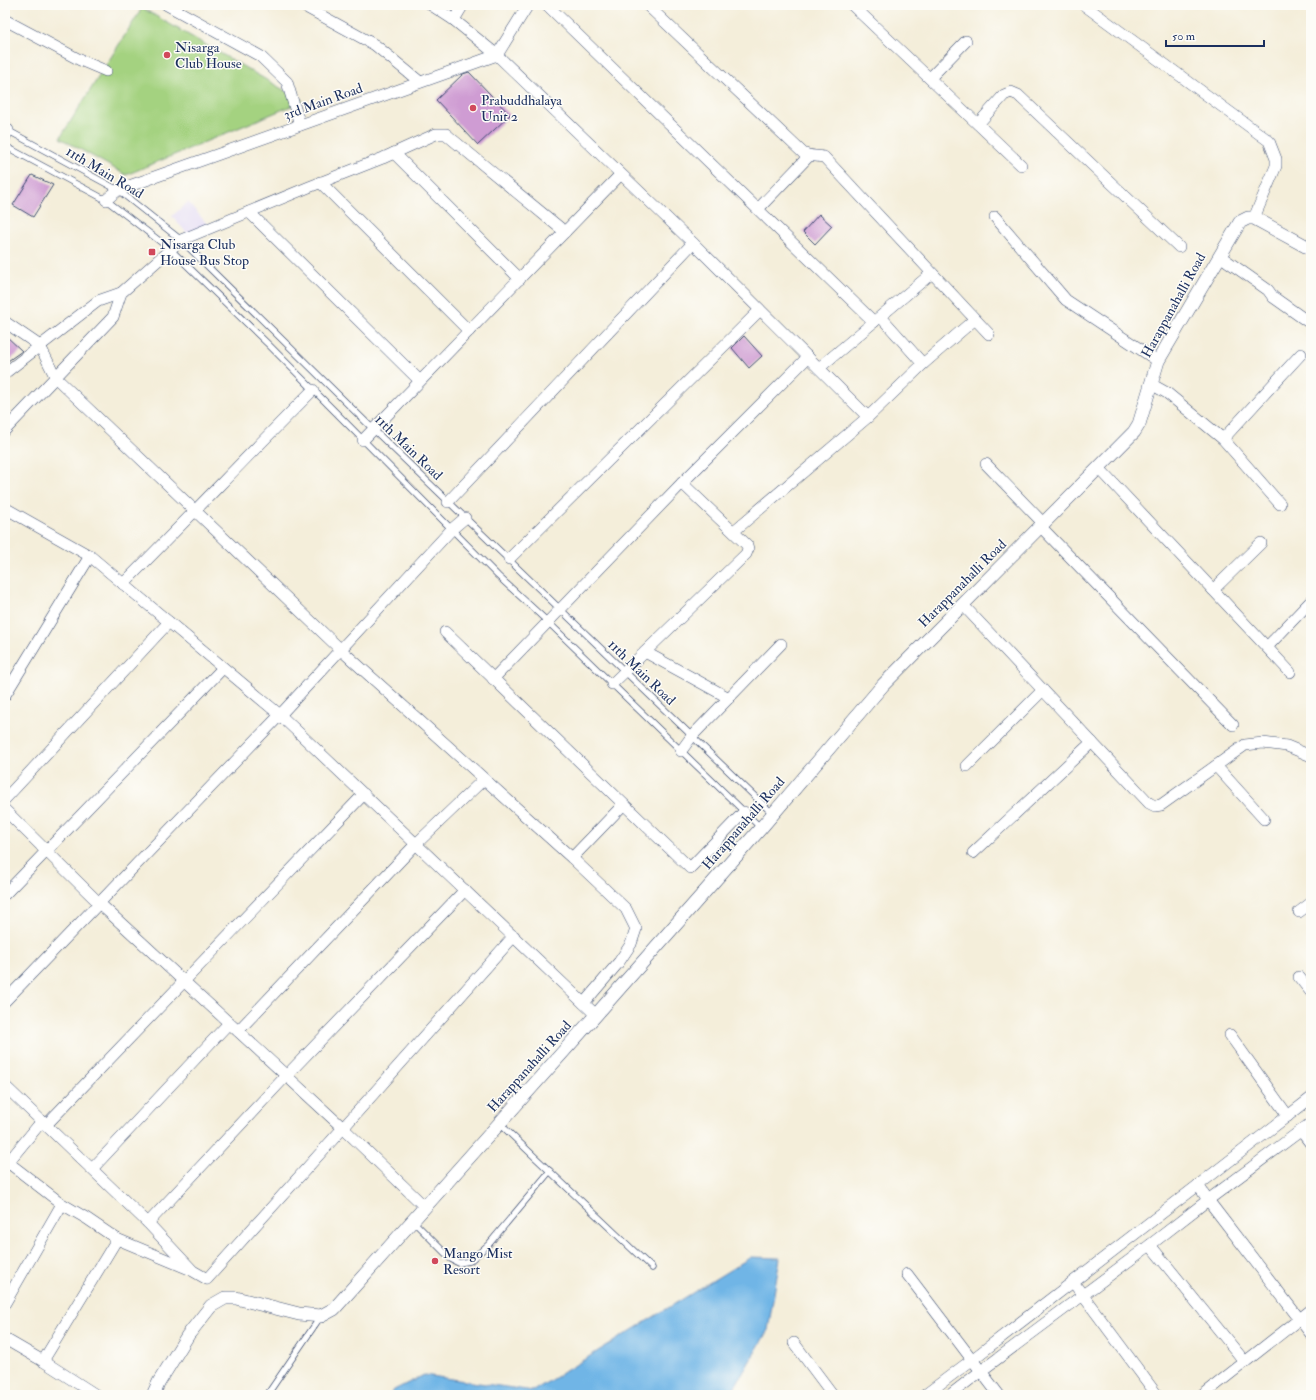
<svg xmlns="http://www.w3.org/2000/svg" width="1316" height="1400" viewBox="0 0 1316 1400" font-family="'IM FELL Double Pica',serif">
<rect width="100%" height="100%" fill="#fdfcf7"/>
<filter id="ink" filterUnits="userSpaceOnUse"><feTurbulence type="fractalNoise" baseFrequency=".025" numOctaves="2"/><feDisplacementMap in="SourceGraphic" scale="8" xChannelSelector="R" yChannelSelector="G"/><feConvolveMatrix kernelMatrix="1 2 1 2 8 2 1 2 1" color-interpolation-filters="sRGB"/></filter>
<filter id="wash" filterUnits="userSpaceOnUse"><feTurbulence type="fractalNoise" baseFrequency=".012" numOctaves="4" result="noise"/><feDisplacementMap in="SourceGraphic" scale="16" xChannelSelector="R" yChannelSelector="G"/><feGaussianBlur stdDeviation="0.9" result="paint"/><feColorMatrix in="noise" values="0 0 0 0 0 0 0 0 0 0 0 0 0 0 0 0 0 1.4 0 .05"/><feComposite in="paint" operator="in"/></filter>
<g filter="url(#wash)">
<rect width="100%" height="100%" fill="#f4eeda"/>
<polygon fill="#dfd5f5" points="188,202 208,225 192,239 172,216"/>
<polygon fill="#a4d280" stroke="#60806f" points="142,8 303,101 126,175 60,138"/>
<polygon fill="#6fb5e6" stroke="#4572a2" points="751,1257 780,1258 768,1330 730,1395 390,1395 394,1390 424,1375 533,1391"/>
<g id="blocks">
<g fill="#cf9cd3">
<polygon points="469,72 510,115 478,145 436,100 463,74"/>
<polygon points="32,175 53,185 33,217 13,205"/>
<polygon points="819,214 832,226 815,244 803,232"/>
<polygon points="5,335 22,351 5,363"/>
<polygon points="744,336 762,356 749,368 732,348"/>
</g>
</g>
</g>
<g filter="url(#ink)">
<use href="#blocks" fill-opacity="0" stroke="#3c4c71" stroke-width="1"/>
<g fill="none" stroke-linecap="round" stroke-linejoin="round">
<defs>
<g id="service">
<polyline points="7,130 118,190 181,240 373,429 773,814"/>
<polyline points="5,146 106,200 170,249 269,345 498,576 548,622 761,828"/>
<polyline points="500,1124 652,1268"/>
<polyline points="413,1221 451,1259 459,1263 470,1261 489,1244 550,1171"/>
<polyline points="267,1395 321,1316"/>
</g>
<g id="minor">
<polyline points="167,5 260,56 287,82 300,125"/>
<polyline points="302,5 375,45 420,82"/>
<polyline points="431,5 454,20 497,55 693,243 868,417"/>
<polyline points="547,5 874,322"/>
<path d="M647,5L803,153C810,157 816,155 824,157L989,334"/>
<polyline points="852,5 1021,165"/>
<polyline points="1084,5 1269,141 1276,159 1276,166 1254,218"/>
<polyline points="5,20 80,60 106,71"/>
<polyline points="454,20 463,5"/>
<polyline points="930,78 966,41"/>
<polyline points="978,124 1004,95 1011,92 1018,95 1179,247"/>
<polyline points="5,137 8,130"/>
<polyline points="394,153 520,279"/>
<polyline points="320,182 469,331"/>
<polyline points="106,200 118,190 497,55 528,5"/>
<polyline points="758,209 809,156"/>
<polyline points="249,212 420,381"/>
<polyline points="995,217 1066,300 1158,361"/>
<polyline points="1220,256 1268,290 1273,297 1307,321"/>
<polyline points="881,317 923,364"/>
<polyline points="5,322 40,346 56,378 340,649 572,858 626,909 636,929 631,944 619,962 584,1003"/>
<polyline points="819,368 932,273"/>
<polyline points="5,373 98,301 121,293"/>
<polyline points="1151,384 1167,393 1223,439 1280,504"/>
<polyline points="5,430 113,317 121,293 181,240 309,187 383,158 436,134 446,134 453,140 565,232"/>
<polyline points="1223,439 1301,354"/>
<polyline points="363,440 620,175"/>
<polyline points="986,464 1044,524"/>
<polyline points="1099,468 1290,672"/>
<polyline points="448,502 693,243"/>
<polyline points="5,508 90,556 280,715 596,1015"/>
<polyline points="1041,527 1233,725"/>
<polyline points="734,531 868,417 923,364 975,319"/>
<polyline points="509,559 760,310"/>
<path d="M123,584C187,520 249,454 313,390"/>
<polyline points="1213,590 1261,543"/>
<polyline points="963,605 1149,803 1155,806 1161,805 1245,745 1263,743 1287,746 1311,756"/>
<polyline points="445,632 690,868 744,812"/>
<polyline points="1267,647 1311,601"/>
<polyline points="645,652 729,698"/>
<polyline points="493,679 682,483 808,357"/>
<polyline points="612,684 746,554 748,549 747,545 682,483"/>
<polyline points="5,695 90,556"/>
<polyline points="681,751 692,736 781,644"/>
<polyline points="967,766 1043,690"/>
<polyline points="1216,766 1264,819"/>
<polyline points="5,799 169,622"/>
<polyline points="5,810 99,903 343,1128 207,1279 193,1271 148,1223 5,1086"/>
<polyline points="973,853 1092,742"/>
<polyline points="572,858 623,805"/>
<polyline points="5,894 223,668"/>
<polyline points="1299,912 1311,903"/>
<polyline points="1299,977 1311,992"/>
<polyline points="5,1001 280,715 452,529 465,518"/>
<polyline points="238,1031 416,844 484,779"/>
<polyline points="1230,1035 1288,1116"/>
<polyline points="46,1125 364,794"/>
<polyline points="1301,1131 1311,1144"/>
<polyline points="5,1160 62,1204"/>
<polyline points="5,1166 42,1121"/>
<polyline points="92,1169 229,1023"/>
<polyline points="1198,1185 1208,1200 1311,1334"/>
<polyline points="425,1207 343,1128 514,936"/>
<polyline points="148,1223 286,1076 465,890"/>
<polyline points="1150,1245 1245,1362"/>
<polyline points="907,1274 999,1395"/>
<polyline points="1073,1282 1157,1395"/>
<polyline points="5,1303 62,1204 86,1218 117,1239 189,1269"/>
<polyline points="5,1339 43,1361 96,1395"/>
<polyline points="794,1343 833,1395"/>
<polyline points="43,1361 117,1239"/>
<polyline points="925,1395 973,1359 1311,1098"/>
<polyline points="950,1395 981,1371 1150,1245 1208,1200 1311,1123"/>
<polyline points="1203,1395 1311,1310"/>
</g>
<polyline id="tertiary" points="153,1395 159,1382 188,1335 211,1306 225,1298 236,1298 299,1314 321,1316 334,1309 596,1015 761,828 883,685 1134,432 1139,424 1158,361 1240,222 1248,218 1254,218 1311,249"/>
</defs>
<use href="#service" stroke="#3c4c71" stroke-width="7"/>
<use href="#minor" stroke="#3c4c71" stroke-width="12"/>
<use href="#tertiary" stroke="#3c4c71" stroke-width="14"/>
<use href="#service" stroke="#fff" stroke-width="5.5"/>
<use href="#minor" stroke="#fff" stroke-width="11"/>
<use href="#tertiary" stroke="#fff" stroke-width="13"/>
</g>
</g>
<g fill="#d1495b" stroke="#fdfcf7" stroke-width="1.5">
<circle cx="167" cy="55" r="4"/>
<circle cx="473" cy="108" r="4"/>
<rect x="148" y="248" width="8" height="8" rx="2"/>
<circle cx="435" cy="1261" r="4"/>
</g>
<g text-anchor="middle" stroke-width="3" stroke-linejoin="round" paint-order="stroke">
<g font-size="14" fill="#1b2f5e" stroke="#fdfcf7" text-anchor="start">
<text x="175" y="52">Nisarga<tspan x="175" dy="16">Club House</tspan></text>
<text x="481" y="105">Prabuddhalaya<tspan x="481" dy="16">Unit 2</tspan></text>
<text x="160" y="249">Nisarga Club<tspan x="160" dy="16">House Bus Stop</tspan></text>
<text x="443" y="1258">Mango Mist<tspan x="443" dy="16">Resort</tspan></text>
</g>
<g font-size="14" fill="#1b2f5e" stroke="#fdfcf7">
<text transform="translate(323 101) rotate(-20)" y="5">3rd Main Road</text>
<text transform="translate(105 172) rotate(31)" y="5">11th Main Road</text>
<text transform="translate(1173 305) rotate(-61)" y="5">Harappanahalli Road</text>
<text transform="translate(409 447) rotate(44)" y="5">11th Main Road</text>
<text transform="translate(962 583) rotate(-45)" y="5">Harappanahalli Road</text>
<text transform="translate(642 672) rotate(44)" y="5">11th Main Road</text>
<text transform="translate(743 823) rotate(-49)" y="5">Harappanahalli Road</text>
<text transform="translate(529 1066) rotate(-48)" y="5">Harappanahalli Road</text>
</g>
</g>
<rect width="1316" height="1400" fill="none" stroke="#fdfcf7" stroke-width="20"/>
<path d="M1166 40v6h98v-6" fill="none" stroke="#1b2f5e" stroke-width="2"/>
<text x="1172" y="40" font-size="12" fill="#1b2f5e" stroke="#fdfcf7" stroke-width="3" paint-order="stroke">50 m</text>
</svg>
